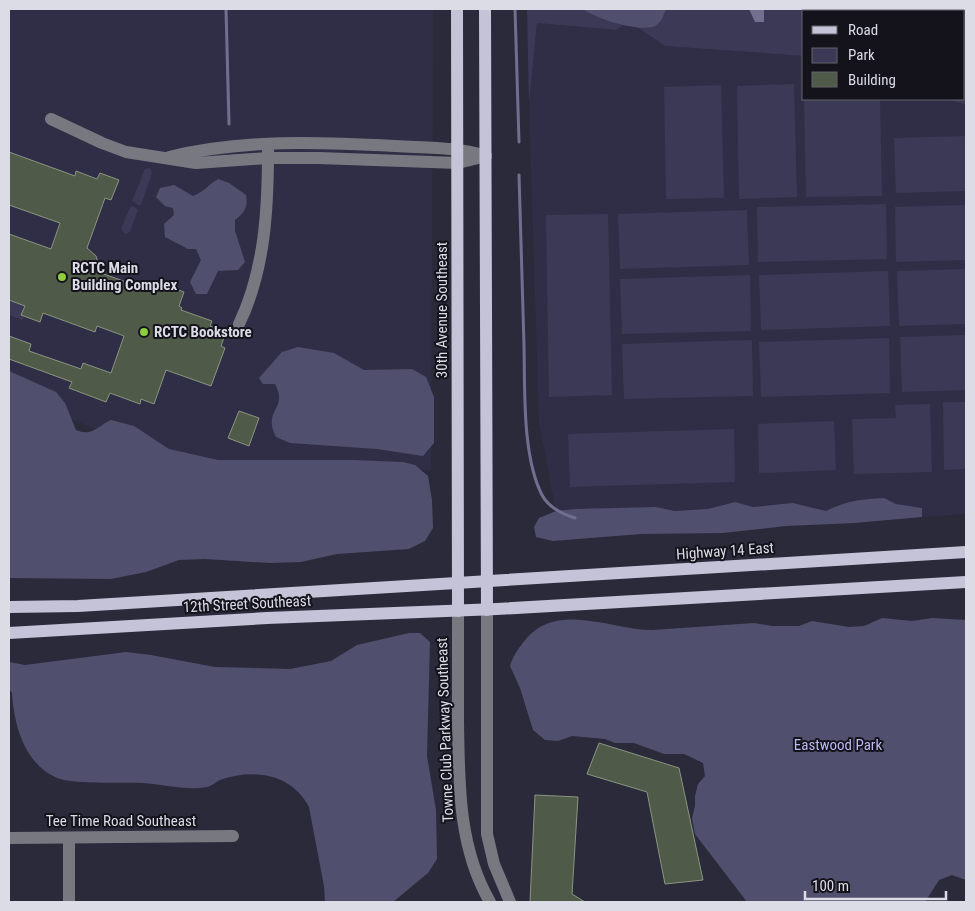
<svg xmlns="http://www.w3.org/2000/svg" width="975" height="911" viewBox="0 0 975 911" font-family="'Roboto Condensed',sans-serif">
<rect width="100%" height="100%" fill="#2b2a3b"/>
<g fill="#302e46">
<polygon points="9,9 433,9 431,470 203,469 9,396"/>
<polygon points="537,23 615,30 623,25 634,25 665,46 804,56 804,99 948,99 966,105 966,514 922,517 921,508 896,504 884,498 839,504 826,511 809,506 770,504 753,507 735,502 708,509 675,511 656,507 556,511 539,422 529,104"/>
</g>
<g fill="#3b3955">
<polygon points="527,9 966,9 966,105 948,99 964,99 964,11 804,11 804,56 665,46 634,25 623,25 616,30 537,23 529,104"/>
<polygon points="794,84 797,197 739,199 737,86"/>
<polygon points="721,85 724,198 666,199 664,87"/>
<polygon points="880,99 882,196 806,197 804,100"/>
<polygon points="966,136 966,191 896,193 894,138"/>
<polygon points="150,168 152,173 141,205 138,205 132,201 145,169"/>
<polygon points="886,204 887,259 758,262 757,207"/>
<polygon points="966,205 966,260 896,262 895,207"/>
<polygon points="133,206 138,210 130,232 125,234 121,229 130,207"/>
<polygon points="747,210 749,265 620,269 618,214"/>
<polygon points="608,214 612,395 549,397 546,215"/>
<polygon points="966,269 966,324 899,326 897,271"/>
<polygon points="888,271 890,326 761,330 759,275"/>
<polygon points="750,275 751,331 622,334 620,279"/>
<polygon points="9,300 25,306 22,315 25,316 22,320 9,315"/>
<polygon points="966,335 966,390 902,392 900,337"/>
<polygon points="889,338 890,393 761,397 759,342"/>
<polygon points="752,340 753,396 624,399 622,344"/>
<polygon points="943,402 966,402 966,469 944,470"/>
<polygon points="930,404 932,472 854,474 852,419 896,418 895,405"/>
<polygon points="834,421 836,470 759,473 758,424"/>
<polygon points="734,429 735,482 570,487 568,434"/>
</g>
<g fill="#514f6e">
<path d="M583,9H666C663,16 661,25 652,27C635,31 597,19 583,9Z"/>
<path d="M218,179L229,183L246,195C248,207 245,212 235,220V231L245,262L238,270L218,271L207,294H196L190,282L201,260L196,249H188L165,237L164,224L174,215L173,208L165,206L156,197L160,188L174,185L193,196C204,192 209,184 218,179Z"/>
<path d="M298,347L334,353L364,370L412,369L426,377L434,397V443L423,456L377,449L290,443L276,437C262,409 289,409 275,384H263L259,378L282,352Z"/>
<path d="M9,371L56,392L65,403L76,430C92,437 98,426 111,420L134,426L169,449L218,460H354L403,462L415,465L428,476L432,500L433,528L425,541L409,549L337,554L301,562L270,563L205,559L179,560L146,572L111,579L9,578Z"/>
<path d="M884,498L896,504L922,508V517L854,523L786,526L723,533L641,534L553,541L536,537L534,527L539,518L556,511L575,509L656,507L675,511L708,509L735,502L753,507L793,503L826,511C844,501 863,499 884,498Z"/>
<path d="M882,618L912,621L932,618L966,620V880L952,875L939,880L925,902H747L695,834L692,818L695,806V796L698,784L705,776L703,763L684,754H664L634,743H615L605,739L572,736L558,741L545,740L533,730L520,688L510,666C513,655 519,648 526,639C557,601 612,630 652,630L754,623L772,626H799L812,621L849,627L864,626Z"/>
<path d="M409,633H420L430,642L427,756L436,810L437,859L428,873L393,902H325L324,886L309,807C292,774 254,768 220,780C216,782 212,786 207,787C186,791 163,784 143,783C123,782 70,785 55,777C24,762 14,725 12,693L9,689V662L25,665L126,652L151,655L215,667L290,669L331,661L357,645Z"/>
</g>
<polygon fill="#716f90" points="749,9 764,9 764,22 755,22"/>
<g fill="none" stroke-linecap="round" stroke-linejoin="round">
<g stroke="#716f90" stroke-width="3">
<polyline points="226,9 229,124"/>
<polyline points="515,9 519,142"/>
<path d="M519,175C521,231 522,288 524,345C525,389 522,456 542,495C549,508 562,514 575,518"/>
</g>
</g>
<g fill="#505a48" stroke="#8a9581">
<polygon points="9,152 75,176 76,171 97,179 100,173 119,180 111,200 105,198 87,248 96,256 101,273 154,292 157,282 184,292 179,306 182,308 181,310 212,321 210,326 226,332 221,346 225,348 211,386 166,370 154,404 141,399 140,404 110,393 106,402 69,388 72,382 9,359 9,336 31,344 29,351 81,369 83,363 111,373 124,336 97,326 95,332 43,313 40,322 21,315 25,306 9,300 9,234 51,249 60,223 9,205"/>
<polygon points="239,411 259,418 249,446 228,438"/>
<polygon points="599,743 679,768 703,880 665,884 647,792 587,774"/>
<polygon points="535,795 578,797 572,894 585,902 530,902"/>
</g>
<g fill="none" stroke-linecap="round" stroke-linejoin="round">
<g stroke="#787881" stroke-width="12">
<polyline points="51,119 102,143 126,152 196,163 268,158 319,158 458,163 486,156"/>
<path d="M169,157C243,139 319,142 395,146C426,148 457,147 486,156"/>
<path d="M239,324C265,270 268,209 268,150"/>
<polyline points="487,610 487,834 494,864 510,902"/>
<path d="M458,611C458,648 458,684 458,721C459,783 458,847 490,902"/>
<polyline points="9,838 233,836"/>
<polyline points="69,838 69,902"/>
</g>
<g stroke="#c4c3d7" stroke-width="12">
<polyline points="457,9 458,611"/>
<polyline points="485,9 487,610"/>
<polyline points="9,607 78,606 966,552"/>
<polyline points="9,633 267,618 497,609 966,582"/>
</g>
</g>
<g fill="#8ecd42" stroke="#14131b" stroke-width="2">
<circle cx="62" cy="277" r="5"/>
<circle cx="144" cy="332" r="5"/>
</g>
<g text-anchor="middle" stroke-width="4" stroke-linejoin="round" paint-order="stroke">
<g font-size="15" font-weight="bold" fill="#dcdce7" stroke="#14131b" text-anchor="start">
<text x="72" y="273">RCTC Main<tspan x="72" dy="17">Building Complex</tspan></text>
<text x="154" y="337">RCTC Bookstore</text>
</g>
<g font-size="15" fill="#dcdce7" stroke="#14131b">
<text transform="translate(442 310) rotate(-90)" y="5">30th Avenue Southeast</text>
<text transform="translate(725 551) rotate(-4)" y="5">Highway 14 East</text>
<text transform="translate(247 604) rotate(-3)" y="5">12th Street Southeast</text>
<text transform="translate(445 730) rotate(-92)" y="5">Towne Club Parkway Southeast</text>
<text x="121" y="826">Tee Time Road Southeast</text>
</g>
<g font-size="15" fill="#bab8f1" stroke="#14131b">
<text x="838" y="750">Eastwood Park</text>
</g>
</g>
<rect width="975" height="911" fill="none" stroke="#dcdce7" stroke-width="20"/>
<rect x="802" y="10" width="162" height="90" fill="#14131b" stroke="#64636d"/>
<rect x="812" y="26" width="25" height="8" fill="#c4c3d7" stroke="#64636d"/>
<text x="848" y="35" font-size="15" fill="#dcdce7">Road</text>
<rect x="812" y="48" width="25" height="15" fill="#3b3955" stroke="#64636d"/>
<text x="848" y="60" font-size="15" fill="#dcdce7">Park</text>
<rect x="812" y="72" width="25" height="15" fill="#505a48" stroke="#64636d"/>
<text x="848" y="85" font-size="15" fill="#dcdce7">Building</text>
<path d="M805 891v8h141v-8" fill="none" stroke="#dcdce7" stroke-width="2.5"/>
<text x="812" y="891" font-size="15" fill="#dcdce7" stroke="#14131b" stroke-width="4" paint-order="stroke">100 m</text>
</svg>
